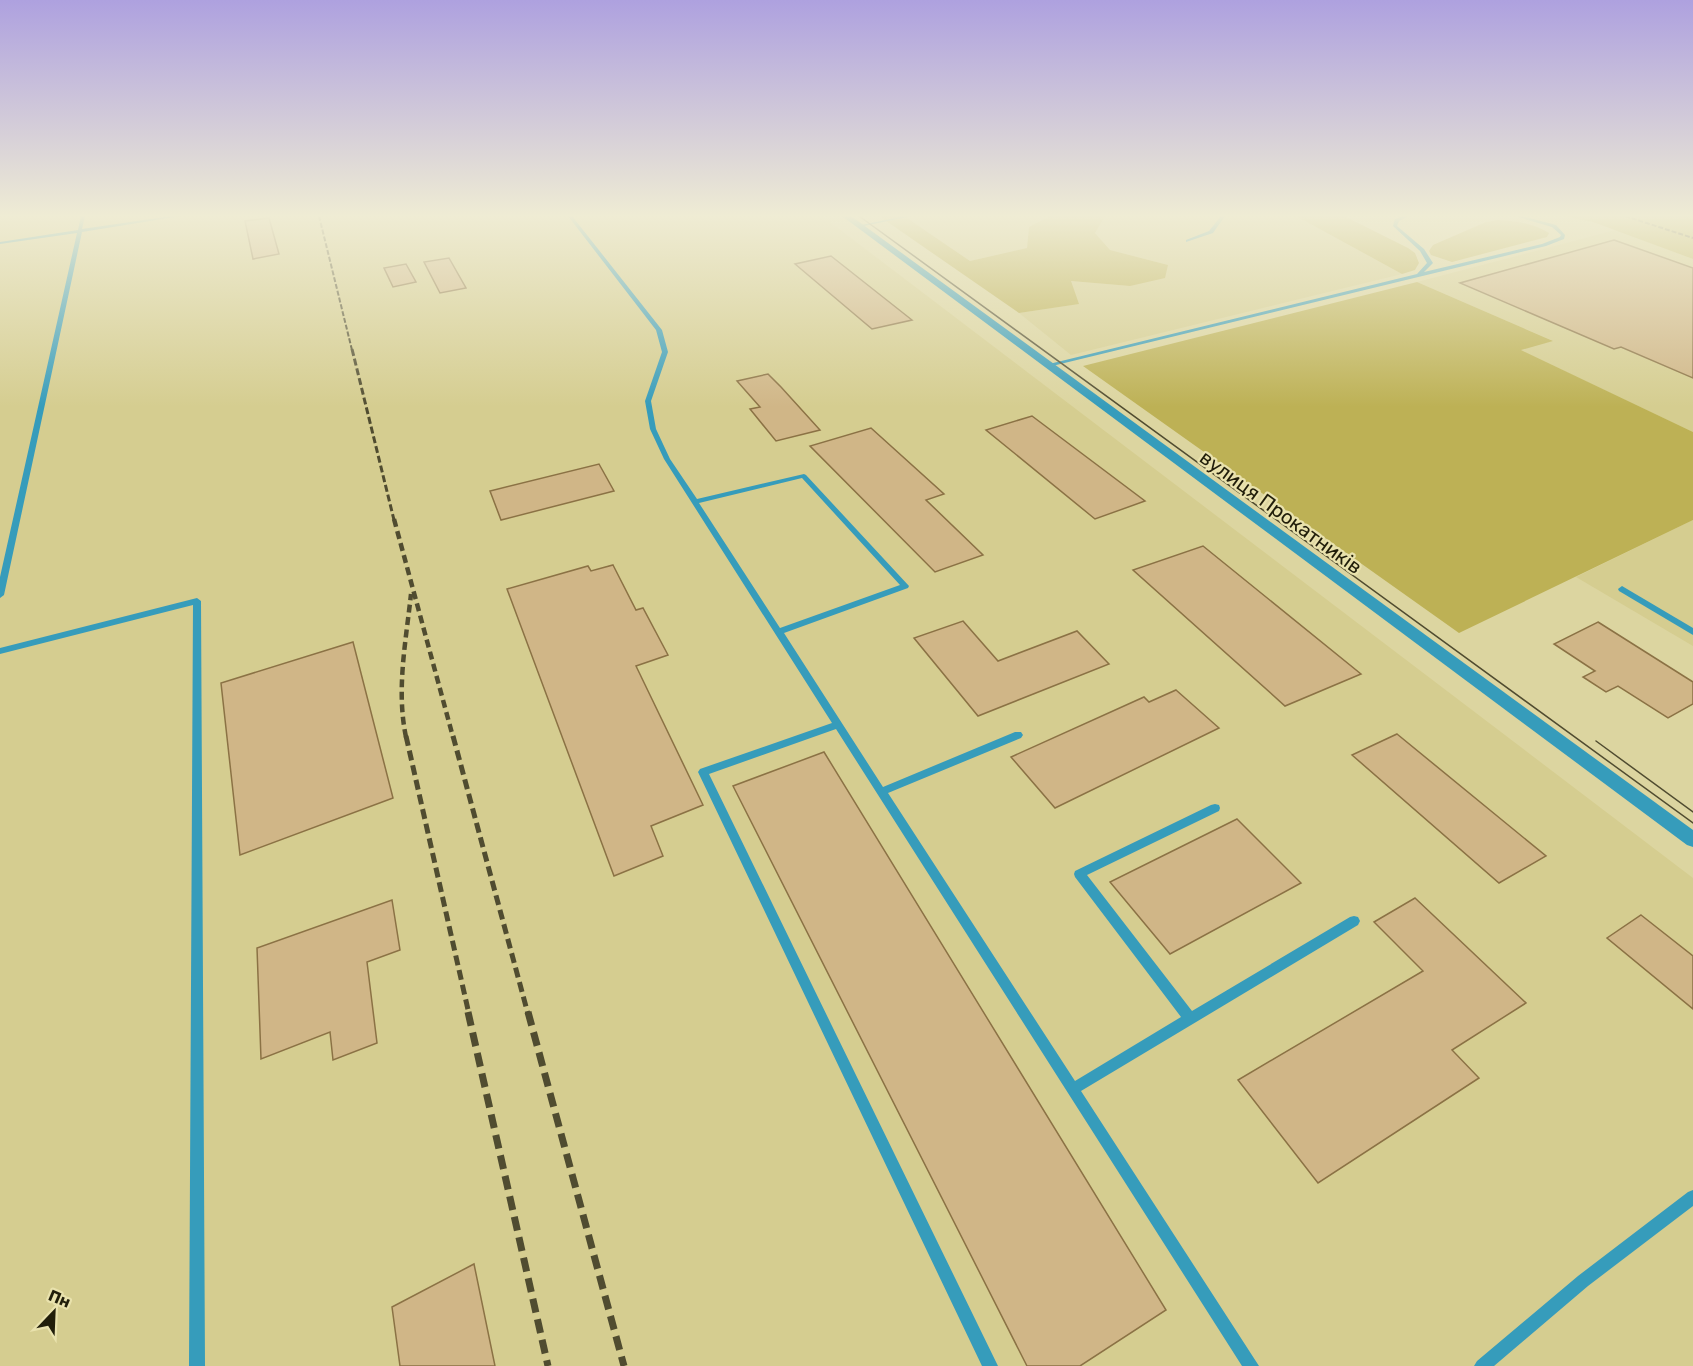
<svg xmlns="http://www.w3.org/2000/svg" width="1693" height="1366" viewBox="0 0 1693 1366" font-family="Rubik,sans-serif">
<rect width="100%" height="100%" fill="#dcd5a0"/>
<g fill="#d5cd90">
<polygon points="0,216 822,216 1693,878 1693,1366 0,1366"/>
<polygon points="904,216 1050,216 1029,227 1027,248 970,261"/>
<polygon points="1105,216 1296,216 1402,274 1071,355 1019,313 1078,304 1070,281 1130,286 1168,265 1110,250 1095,233"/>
<polygon points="1616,230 1693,259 1693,432 1520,350 1551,340 1417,282"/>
<polygon points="1693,520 1693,646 1576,577"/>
</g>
<g fill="#bdb155">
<polygon points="879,216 904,216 970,261 1027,248 1029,227 1050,216 1105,216 1095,233 1110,250 1168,265 1165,278 1130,286 1071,281 1079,304 1019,313"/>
<polygon points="1296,216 1344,216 1408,248 1415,253 1419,263 1415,270 1402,274"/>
<polygon points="1564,216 1693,216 1693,259 1593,222"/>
<path d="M1498,220C1517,221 1532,223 1549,233L1547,237L1452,262L1431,255L1429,251L1433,245L1486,222Z"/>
<polygon points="1417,282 1553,341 1521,350 1693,432 1693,520 1459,633 1083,366"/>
</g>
<g fill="#d0b687" stroke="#8b7245" stroke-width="1.5">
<polygon points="269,218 279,254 253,259 245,221"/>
<polygon points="1614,240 1693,268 1693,378 1621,347 1614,349 1460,283"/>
<polygon points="831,256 912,320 872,329 795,264"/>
<polygon points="449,258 466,288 440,293 424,262"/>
<polygon points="406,264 416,282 393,287 384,268"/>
<polygon points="768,374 781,387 820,430 776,441 750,409 760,407 737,381"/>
<polygon points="1032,416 1145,501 1095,519 986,430"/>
<polygon points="871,428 944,494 926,500 983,555 935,572 810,446"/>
<polygon points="599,464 614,491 501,520 490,491"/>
<polygon points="1203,546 1361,674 1285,706 1133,570"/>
<polygon points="613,565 636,610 643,608 668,655 636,666 703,805 651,826 663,856 614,876 507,589 588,566 591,571"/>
<polygon points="963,621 998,661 1077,631 1109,664 978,716 914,638"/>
<polygon points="1598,622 1693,682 1693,704 1668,718 1618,686 1606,692 1583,677 1595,671 1554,644"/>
<polygon points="353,642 393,798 240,855 221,683"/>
<polygon points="1176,690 1219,728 1055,808 1011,757 1144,697 1149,702"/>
<polygon points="1397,734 1546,856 1499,883 1352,755"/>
<polygon points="824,752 1166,1310 1080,1366 1027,1366 733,786"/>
<polygon points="1237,819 1301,883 1170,954 1110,882"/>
<polygon points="1415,898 1526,1003 1452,1050 1479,1078 1318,1183 1238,1080 1423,971 1374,922"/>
<polygon points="392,900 400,950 367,962 377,1043 333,1060 330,1032 261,1059 257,948"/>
<polygon points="1641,915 1693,956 1693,1009 1607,938"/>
<polygon points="474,1264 495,1366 400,1366 392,1307"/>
</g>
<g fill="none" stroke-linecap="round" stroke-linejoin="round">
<g fill="#369cbb" fill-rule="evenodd">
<polygon points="81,216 85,216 82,229 171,216 181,216 82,232 4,595 0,598 0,577 77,233 0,244 0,242 78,230"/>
<path d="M568,216H572L662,330L668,352L651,401L656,429L670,459L697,499L804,474L806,475L909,586L908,588L784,633L883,787L1015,732H1021L1023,735L1021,738L888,793L1075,1081L1181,1017L1075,877L1074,874L1075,871L1211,805L1215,804L1219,805L1220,808L1219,811L1087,875L1192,1011L1350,917L1354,916L1358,917L1360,921L1358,925L1081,1091L1259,1366H1242L836,729L709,774L998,1366H982L698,772L700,769L832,723L664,459L650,429L645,401L662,352L656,330ZM802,478L900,585L780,628L699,503Z"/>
<polygon points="904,216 912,216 859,227 857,226"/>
<polygon points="1221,216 1225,216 1213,233 1186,242 1186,240 1209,231"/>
<polygon points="1403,216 1409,216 1399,221 1397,226 1424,249 1433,263 1424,272 1542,244 1560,237 1561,235 1552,227 1515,216 1522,216 1556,225 1565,235 1564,239 1546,246 1048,367 1045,365 1417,274 1427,263 1420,251 1393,226 1395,219"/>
<polygon points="1622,586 1693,628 1693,635 1619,591 1618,589"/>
<polygon points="197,598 201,601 205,1366 189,1366 193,605 0,654 0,648"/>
<polygon points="1693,1190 1693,1206 1588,1286 1494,1366 1474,1366 1477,1361 1578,1276 1688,1192"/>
</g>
<polygon fill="#369cbb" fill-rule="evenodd" points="842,216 851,216 1693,830 1693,847 1687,845"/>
<g stroke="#504c30" stroke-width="1.5">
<polyline points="859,216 1693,823"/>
<polyline points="1596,741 1693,812"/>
</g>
<g stroke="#504c30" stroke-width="2" stroke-dasharray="5 2" stroke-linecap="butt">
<polyline points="319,216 352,350"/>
<polyline points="1625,216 1693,238"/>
</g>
<polyline stroke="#504c30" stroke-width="3" stroke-dasharray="7 3" stroke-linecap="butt" points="352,349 394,520"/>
<g stroke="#504c30" stroke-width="4.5" stroke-dasharray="8 4.5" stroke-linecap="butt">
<polyline points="394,519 453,737"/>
<path d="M406,737C396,690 406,641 411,594"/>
</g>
<g stroke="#504c30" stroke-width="5" stroke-dasharray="10 5" stroke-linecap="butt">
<polyline points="406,736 469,1014"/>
<polyline points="453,736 528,1014"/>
</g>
<g stroke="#504c30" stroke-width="7" stroke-dasharray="14 7" stroke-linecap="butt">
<polyline points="468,1012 548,1366"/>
<polyline points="528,1012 624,1366"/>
</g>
</g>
<linearGradient id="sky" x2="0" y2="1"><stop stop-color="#aea1df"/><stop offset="0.53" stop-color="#efecd4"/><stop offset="1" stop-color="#efecd4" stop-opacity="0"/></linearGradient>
<rect width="1693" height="407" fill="url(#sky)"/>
<g text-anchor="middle" stroke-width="4.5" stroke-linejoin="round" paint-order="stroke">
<g font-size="20" fill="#211e0a" stroke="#e9e2ad">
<text transform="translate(1281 512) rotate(36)" y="7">вулиця Прокатників</text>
</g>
</g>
<g transform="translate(54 1312) rotate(23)" stroke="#e9e2ad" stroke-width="4.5" paint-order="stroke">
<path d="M0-4.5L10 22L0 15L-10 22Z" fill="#211e0a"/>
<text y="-9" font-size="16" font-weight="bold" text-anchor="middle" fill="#211e0a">Пн</text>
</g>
</svg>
